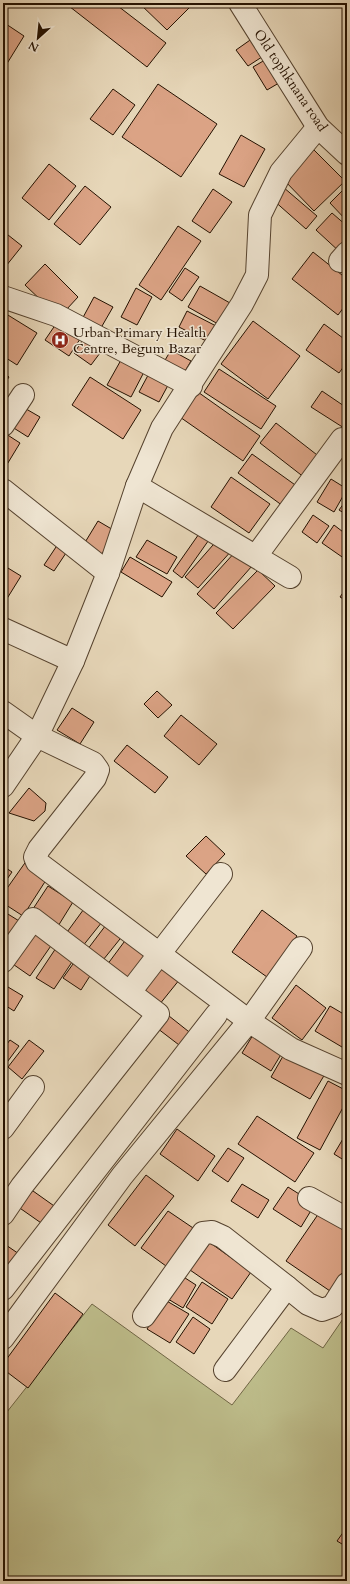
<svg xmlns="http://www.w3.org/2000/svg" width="350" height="1584" viewBox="0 0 350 1584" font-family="Cardo,serif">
<rect width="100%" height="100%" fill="#e7d7b9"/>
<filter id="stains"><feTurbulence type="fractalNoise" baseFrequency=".005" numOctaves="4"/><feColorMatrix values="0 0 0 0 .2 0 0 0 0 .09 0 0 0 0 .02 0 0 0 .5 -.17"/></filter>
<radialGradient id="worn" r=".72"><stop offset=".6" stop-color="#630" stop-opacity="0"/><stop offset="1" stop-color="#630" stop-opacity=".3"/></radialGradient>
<polygon fill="#bdbc8a" stroke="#706645" points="92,1304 232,1405 291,1328 323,1348 347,1313 347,1581 3,1581 3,1417"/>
<g fill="#dba385" stroke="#241100">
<polygon points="65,3 114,3 166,43 147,67"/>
<polygon points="139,3 194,3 167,30"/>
<polygon points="3,22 24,36 3,70"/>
<polygon points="253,38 265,55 248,66 236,50"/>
<polygon points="270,57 284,80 267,90 253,67"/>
<polygon points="158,84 217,124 181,177 122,137"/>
<polygon points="113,89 135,105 113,135 90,119"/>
<polygon points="241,135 265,149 244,187 219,174"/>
<polygon points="312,148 345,181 314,211 282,178"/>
<polygon points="49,164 76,186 49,220 22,198"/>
<polygon points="85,186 111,207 80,245 54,224"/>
<polygon points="347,186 347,221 330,203"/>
<polygon points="283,187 317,216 306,229 272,199"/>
<polygon points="213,189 232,202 210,233 192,221"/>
<polygon points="332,213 347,226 347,246 341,253 316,230"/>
<polygon points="178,226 201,241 161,300 139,285"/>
<polygon points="3,231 22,246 6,266 3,263"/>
<polygon points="313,252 347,279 347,303 338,315 292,279"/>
<polygon points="45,264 78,297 66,310 46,305 25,285"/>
<polygon points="185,268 199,277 182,301 169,292"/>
<polygon points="200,286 230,303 218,324 188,307"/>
<polygon points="136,288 152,297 137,325 121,317"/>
<polygon points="94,297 113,307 98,333 80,323"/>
<polygon points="187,311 218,327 210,343 179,327"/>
<polygon points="3,312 37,333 17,365 3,356"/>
<polygon points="58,321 82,336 69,356 45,340"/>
<polygon points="253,321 300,356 268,399 221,364"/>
<polygon points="324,324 347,341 347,362 339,373 306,350"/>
<polygon points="85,337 103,349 91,365 74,353"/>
<polygon points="171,350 191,361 181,378 161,367"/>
<polygon points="121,360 144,372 131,397 107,385"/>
<polygon points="153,366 173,376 159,402 139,392"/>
<polygon points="219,369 276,406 261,429 204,392"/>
<polygon points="3,372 9,377 3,386"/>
<polygon points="90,377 141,410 123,439 72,405"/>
<polygon points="195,390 260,436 243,461 177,415"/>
<polygon points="322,391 347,408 347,424 344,428 311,407"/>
<polygon points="21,406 40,417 28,437 9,425"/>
<polygon points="276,423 321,458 305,478 260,443"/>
<polygon points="3,432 20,443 3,471"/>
<polygon points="252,454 298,487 283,506 238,473"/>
<polygon points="231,477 270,504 249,533 211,507"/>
<polygon points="331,479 347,489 334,512 317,502"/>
<polygon points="347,499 347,515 339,510"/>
<polygon points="313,515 329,526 317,543 302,532"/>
<polygon points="98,521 115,531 102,554 84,544"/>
<polygon points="334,525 347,535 347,556 345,559 322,543"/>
<polygon points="201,531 211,537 182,578 173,571"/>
<polygon points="220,537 233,549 198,588 185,577"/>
<polygon points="147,540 177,557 167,574 136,557"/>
<polygon points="58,544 68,550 54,571 44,565"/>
<polygon points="236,551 252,566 214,609 197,594"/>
<polygon points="130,557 172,582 162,597 121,572"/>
<polygon points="3,565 21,576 3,605"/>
<polygon points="258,570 275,586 233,629 216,613"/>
<polygon points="347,587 347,601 340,597"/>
<polygon points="157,691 172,705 158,718 144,704"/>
<polygon points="72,708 94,722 80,744 57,730"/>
<polygon points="181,715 217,744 199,765 164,736"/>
<polygon points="127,745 168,777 155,793 114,761"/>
<polygon points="29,788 46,803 45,811 34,821 9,813"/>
<polygon points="206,836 225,854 206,874 186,856"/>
<polygon points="27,860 48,877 23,916 3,903 3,894"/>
<polygon points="3,866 12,872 3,885"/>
<polygon points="48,886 73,902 55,931 29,915"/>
<polygon points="89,902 106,917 78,952 62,939"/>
<polygon points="262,910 297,936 267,977 232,952"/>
<polygon points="3,911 24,924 16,938 3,930"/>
<polygon points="109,921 124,934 99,965 84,954"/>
<polygon points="32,923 55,940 30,976 7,960"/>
<polygon points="130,934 155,955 129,988 104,969"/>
<polygon points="58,945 76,956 54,989 36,978"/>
<polygon points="161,956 184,974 155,1010 133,993"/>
<polygon points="78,957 95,968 81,990 63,978"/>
<polygon points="3,984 23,996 14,1011 3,1004"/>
<polygon points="296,985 326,1008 302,1040 272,1018"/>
<polygon points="330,1006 347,1016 347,1050 315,1031"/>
<polygon points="164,1012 193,1035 183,1048 153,1025"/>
<polygon points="256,1030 285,1048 271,1071 242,1053"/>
<polygon points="10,1040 19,1046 5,1065 3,1064 3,1049"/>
<polygon points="29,1040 44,1051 22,1079 8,1067"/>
<polygon points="286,1051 325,1074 310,1099 271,1077"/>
<polygon points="328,1081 347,1091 347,1100 320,1150 297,1138"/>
<polygon points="257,1116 314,1153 295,1182 238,1144"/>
<polygon points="177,1129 215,1156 198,1181 160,1154"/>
<polygon points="347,1132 347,1162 334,1154"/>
<polygon points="228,1148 244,1158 228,1182 212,1171"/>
<polygon points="146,1175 174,1196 135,1246 108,1225"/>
<polygon points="242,1184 269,1200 258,1218 231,1201"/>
<polygon points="26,1186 57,1208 44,1225 14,1204"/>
<polygon points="288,1187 315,1204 301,1227 273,1209"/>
<polygon points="168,1211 199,1232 173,1271 141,1248"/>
<polygon points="319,1213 347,1232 347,1266 330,1291 286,1261"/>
<polygon points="209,1242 251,1272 232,1299 190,1270"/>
<polygon points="3,1243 22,1256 3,1279"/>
<polygon points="182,1276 196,1285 183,1308 168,1299"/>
<polygon points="202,1282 228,1299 212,1324 186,1307"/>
<polygon points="55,1293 83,1314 28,1388 3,1369 3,1364"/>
<polygon points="165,1300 189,1314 170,1343 147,1329"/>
<polygon points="193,1317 210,1329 194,1354 176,1342"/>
<polygon points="347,1527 347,1547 337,1541"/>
</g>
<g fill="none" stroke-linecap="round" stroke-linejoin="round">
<defs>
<g id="minor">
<polyline points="240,3 318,127 347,154"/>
<polyline points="340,261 347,253"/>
<polyline points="3,297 56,315 191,386"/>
<polyline points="3,425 23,395"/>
<polyline points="137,486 290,577"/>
<polyline points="3,490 108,573"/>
<polyline points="256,556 342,439"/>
<polyline points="3,629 73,661"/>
<polyline points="3,712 37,736 93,763 98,770 95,778 39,849 35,857 37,862 249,1021 291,1049 347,1074"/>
<polyline points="3,786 37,736 73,661 108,573 137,486 162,428 242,304 257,275 260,215 281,172 318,127"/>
<polyline points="3,961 33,919 158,1014 22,1186 3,1214"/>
<polyline points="130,992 221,874"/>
<polyline points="3,1128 33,1087"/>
<polyline points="309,1198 347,1219"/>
<polyline points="3,1289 216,1015"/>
<polyline points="144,1316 203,1233 212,1232 223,1237 287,1287"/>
<polyline points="3,1338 122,1176 249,1021 301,948"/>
<polyline points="225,1370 287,1287 308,1304 322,1310 333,1306 347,1284"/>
</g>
</defs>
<use href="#minor" stroke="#55422e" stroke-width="24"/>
<use href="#minor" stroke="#efe5d2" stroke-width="22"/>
</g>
<defs>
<symbol id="hospital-disc" viewBox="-11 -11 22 22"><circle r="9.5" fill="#8f2418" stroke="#efe5d2"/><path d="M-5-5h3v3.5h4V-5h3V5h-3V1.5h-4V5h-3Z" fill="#fff"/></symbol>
</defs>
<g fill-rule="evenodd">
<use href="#hospital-disc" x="50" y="330" width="20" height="20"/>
</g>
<g text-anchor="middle" stroke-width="3" stroke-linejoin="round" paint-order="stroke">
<g font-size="14" fill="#241100" stroke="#efe5d2">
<text transform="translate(291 80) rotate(56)" y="5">Old tophknana road</text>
</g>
<g font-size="14" fill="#241100" stroke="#efe5d2" text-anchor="start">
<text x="73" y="337">Urban Primary Health<tspan x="73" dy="16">Centre, Begum Bazar</tspan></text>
</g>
</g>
<rect width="350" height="1584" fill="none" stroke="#e7d7b9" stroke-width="16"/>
<rect x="4" y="4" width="342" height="1576" fill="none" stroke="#241100" stroke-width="2"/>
<rect x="8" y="8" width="334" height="1568" fill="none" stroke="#241100"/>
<g transform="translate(38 38) rotate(207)" stroke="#efe5d2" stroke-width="3" paint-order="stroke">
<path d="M0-3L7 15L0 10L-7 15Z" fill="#241100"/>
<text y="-6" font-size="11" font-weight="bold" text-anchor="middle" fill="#241100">N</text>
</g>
<rect width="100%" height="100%" filter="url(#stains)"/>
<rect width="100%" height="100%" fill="url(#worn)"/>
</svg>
